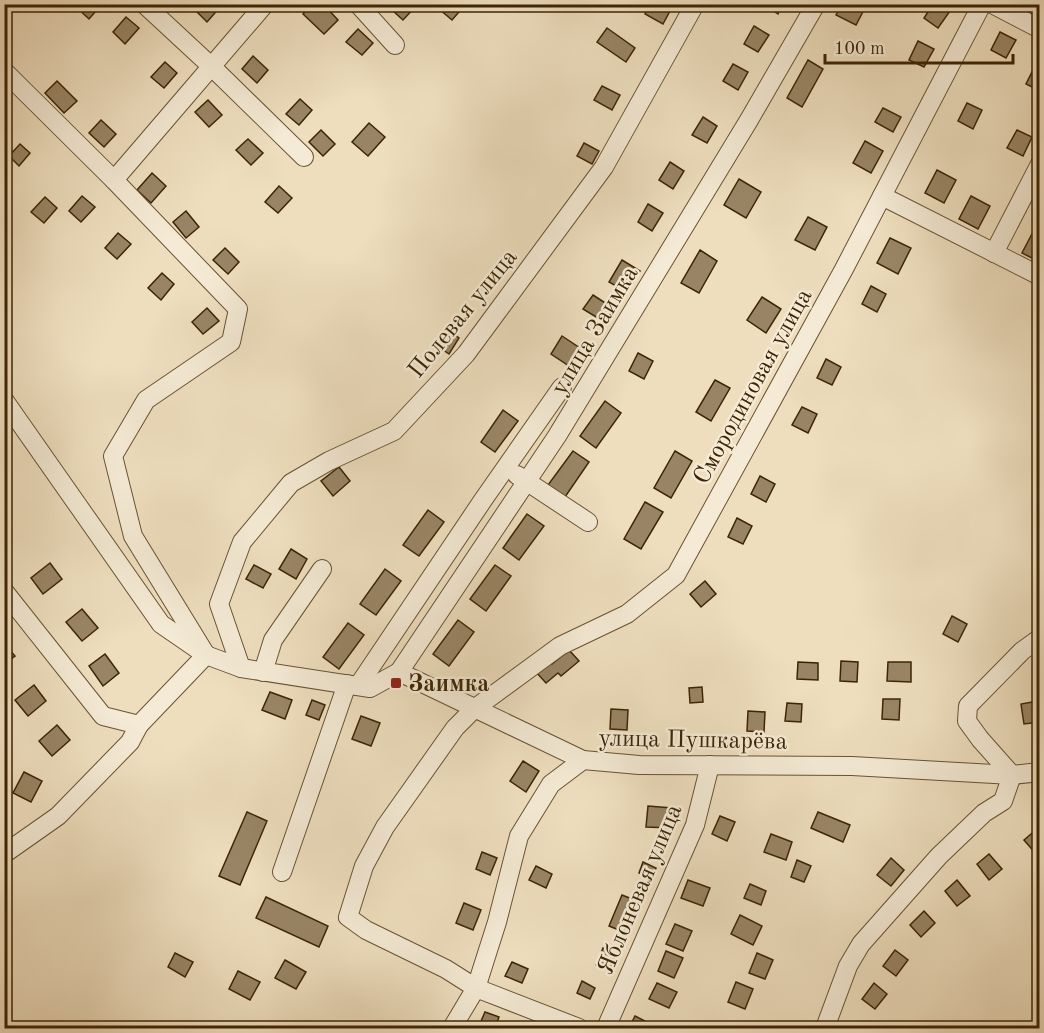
<svg xmlns="http://www.w3.org/2000/svg" width="1044" height="1033" viewBox="0 0 1044 1033" font-family="'Old Standard TT',serif">
<rect width="100%" height="100%" fill="#eedebe"/>
<filter id="stains"><feTurbulence type="fractalNoise" baseFrequency=".00333" numOctaves="4"/><feColorMatrix values="0 0 0 0 .2 0 0 0 0 .09 0 0 0 0 .02 0 0 0 .5 -.17"/></filter>
<radialGradient id="worn" r=".72"><stop offset=".6" stop-color="#630" stop-opacity="0"/><stop offset="1" stop-color="#630" stop-opacity=".3"/></radialGradient>
<g fill="#998565" stroke="#3c2504" stroke-width="1.5">
<polygon points="73,4 102,4 89,19"/>
<polygon points="200,4 219,4 221,6 207,22 195,10"/>
<polygon points="312,4 323,4 338,20 324,34 303,14"/>
<polygon points="394,4 417,4 417,5 403,20 391,9"/>
<polygon points="443,4 465,4 465,5 452,20 439,9"/>
<polygon points="650,4 663,4 671,9 663,24 645,14"/>
<polygon points="763,4 783,4 778,14"/>
<polygon points="842,4 867,4 856,25 836,15"/>
<polygon points="933,4 940,4 950,11 938,28 924,18"/>
<polygon points="126,17 139,28 125,44 113,32"/>
<polygon points="754,26 769,35 758,52 744,44"/>
<polygon points="607,28 635,48 626,62 597,42"/>
<polygon points="358,29 373,43 362,55 346,42"/>
<polygon points="1000,32 1016,40 1006,58 991,50"/>
<polygon points="918,41 934,49 924,67 909,60"/>
<polygon points="253,56 268,70 257,83 242,69"/>
<polygon points="808,60 823,69 802,107 787,98"/>
<polygon points="165,62 177,73 164,88 151,77"/>
<polygon points="733,64 748,72 738,90 723,81"/>
<polygon points="1035,66 1040,68 1040,91 1026,84"/>
<polygon points="57,81 77,101 64,113 45,93"/>
<polygon points="602,86 620,95 612,110 594,100"/>
<polygon points="300,99 312,110 299,125 286,114"/>
<polygon points="208,100 222,115 209,127 195,112"/>
<polygon points="967,103 982,110 973,129 958,121"/>
<polygon points="883,108 901,117 893,132 875,122"/>
<polygon points="703,117 717,126 707,143 692,135"/>
<polygon points="101,120 116,134 104,147 89,133"/>
<polygon points="369,123 385,137 368,156 352,142"/>
<polygon points="321,130 335,144 323,156 309,142"/>
<polygon points="1017,130 1032,137 1023,156 1007,148"/>
<polygon points="248,139 263,153 251,165 236,150"/>
<polygon points="865,141 883,151 871,173 853,163"/>
<polygon points="584,143 599,151 592,164 577,156"/>
<polygon points="20,144 30,153 19,166 9,156"/>
<polygon points="670,162 684,171 673,189 659,180"/>
<polygon points="937,170 956,180 944,203 925,193"/>
<polygon points="152,173 166,186 151,203 137,190"/>
<polygon points="739,179 761,192 746,218 724,205"/>
<polygon points="279,186 292,198 278,213 265,202"/>
<polygon points="82,196 95,207 81,222 69,211"/>
<polygon points="971,196 990,206 978,229 959,219"/>
<polygon points="45,197 57,208 44,223 31,212"/>
<polygon points="648,204 663,213 652,231 638,222"/>
<polygon points="186,211 199,227 186,238 173,222"/>
<polygon points="808,217 827,227 815,250 795,240"/>
<polygon points="1034,230 1040,233 1040,262 1022,253"/>
<polygon points="118,233 131,244 117,259 105,248"/>
<polygon points="890,238 911,248 898,274 877,263"/>
<polygon points="225,248 239,262 228,274 213,260"/>
<polygon points="700,250 717,261 699,293 681,283"/>
<polygon points="622,260 640,271 627,292 609,282"/>
<polygon points="162,273 174,284 161,300 148,288"/>
<polygon points="871,286 886,294 877,312 862,304"/>
<polygon points="593,295 610,306 601,320 583,309"/>
<polygon points="762,297 781,309 766,333 747,320"/>
<polygon points="207,308 219,321 203,334 192,322"/>
<polygon points="447,329 459,338 449,354 436,345"/>
<polygon points="562,336 583,350 572,368 551,354"/>
<polygon points="638,353 653,361 644,379 629,371"/>
<polygon points="826,359 841,367 832,385 817,378"/>
<polygon points="715,380 730,388 711,421 696,412"/>
<polygon points="605,401 621,413 596,448 580,436"/>
<polygon points="802,407 817,414 808,433 792,425"/>
<polygon points="503,410 518,421 495,452 481,442"/>
<polygon points="573,451 589,462 565,497 548,485"/>
<polygon points="675,451 692,461 671,498 654,488"/>
<polygon points="339,467 350,481 333,496 321,481"/>
<polygon points="760,476 775,484 766,502 751,494"/>
<polygon points="645,502 663,512 641,549 624,539"/>
<polygon points="428,510 444,522 419,556 403,545"/>
<polygon points="527,514 544,526 519,560 503,548"/>
<polygon points="737,518 752,526 743,544 728,537"/>
<polygon points="291,549 307,559 296,579 279,569"/>
<polygon points="50,563 62,579 43,594 31,578"/>
<polygon points="254,565 271,574 263,588 246,579"/>
<polygon points="495,565 511,576 486,611 470,599"/>
<polygon points="385,569 401,581 376,615 360,604"/>
<polygon points="705,581 716,594 701,607 690,594"/>
<polygon points="82,609 98,628 82,641 66,622"/>
<polygon points="952,616 967,624 958,642 943,634"/>
<polygon points="458,620 474,632 449,666 433,654"/>
<polygon points="348,623 364,635 339,669 323,657"/>
<polygon points="4,643 15,656 4,664"/>
<polygon points="569,650 579,661 561,676 558,673 546,683 536,672 549,661 552,664"/>
<polygon points="105,654 119,673 103,686 89,666"/>
<polygon points="841,661 858,662 857,682 840,681"/>
<polygon points="798,662 818,663 818,680 797,679"/>
<polygon points="888,662 911,662 911,682 887,681"/>
<polygon points="34,685 46,701 28,716 15,700"/>
<polygon points="702,687 703,702 690,703 689,688"/>
<polygon points="270,692 292,700 285,719 262,710"/>
<polygon points="883,699 900,699 899,720 882,719"/>
<polygon points="312,700 325,705 319,720 306,715"/>
<polygon points="1038,701 1040,722 1024,724 1021,704"/>
<polygon points="787,703 802,704 801,722 785,721"/>
<polygon points="611,709 628,710 627,730 610,729"/>
<polygon points="748,711 765,712 764,732 747,731"/>
<polygon points="361,716 380,723 371,746 352,739"/>
<polygon points="57,725 70,740 52,756 39,741"/>
<polygon points="523,761 539,771 526,792 510,781"/>
<polygon points="24,772 42,781 31,802 13,793"/>
<polygon points="648,806 672,808 671,828 646,827"/>
<polygon points="247,812 267,821 240,885 219,876"/>
<polygon points="818,812 850,825 843,842 811,828"/>
<polygon points="720,816 735,822 727,841 712,834"/>
<polygon points="1037,829 1040,832 1040,853 1037,855 1024,840"/>
<polygon points="771,834 792,842 786,860 764,852"/>
<polygon points="482,852 497,858 490,875 476,869"/>
<polygon points="989,854 1002,869 989,880 977,864"/>
<polygon points="891,858 904,870 891,886 877,875"/>
<polygon points="797,860 811,866 804,882 791,877"/>
<polygon points="643,862 656,868 651,879 639,873"/>
<polygon points="536,866 552,874 546,888 529,880"/>
<polygon points="688,880 710,888 703,906 681,898"/>
<polygon points="957,880 970,896 957,906 945,891"/>
<polygon points="750,884 766,891 761,905 744,898"/>
<polygon points="622,895 637,901 624,932 609,926"/>
<polygon points="266,897 328,926 319,947 256,918"/>
<polygon points="464,903 481,910 473,930 456,923"/>
<polygon points="924,911 935,923 921,937 910,925"/>
<polygon points="740,915 762,926 753,945 731,934"/>
<polygon points="675,924 692,931 683,951 666,944"/>
<polygon points="603,948 617,954 610,971 596,965"/>
<polygon points="895,950 908,960 896,976 883,966"/>
<polygon points="666,951 683,958 674,978 658,971"/>
<polygon points="175,953 193,962 185,977 168,967"/>
<polygon points="757,953 773,960 765,979 749,973"/>
<polygon points="285,960 306,972 296,989 275,978"/>
<polygon points="512,962 528,969 522,983 505,976"/>
<polygon points="238,971 260,982 250,1000 229,989"/>
<polygon points="582,981 595,988 590,999 577,993"/>
<polygon points="736,982 753,989 745,1009 728,1002"/>
<polygon points="657,983 677,992 669,1008 649,999"/>
<polygon points="874,983 887,994 875,1009 862,999"/>
<polygon points="485,1012 499,1017 495,1028 478,1028"/>
<polygon points="635,1016 651,1024 649,1028 629,1028"/>
</g>
<g fill="none" stroke-linecap="round" stroke-linejoin="round">
<defs>
<g id="minor">
<polyline points="144,4 212,67 304,157"/>
<polyline points="358,4 395,45"/>
<polyline points="992,4 1040,29"/>
<polyline points="4,71 114,180"/>
<polyline points="882,196 1040,276"/>
<polyline points="994,253 1040,164"/>
<polyline points="4,400 161,624 206,655 241,668 370,688 399,672 583,760 639,765 852,766 1012,775 1040,772"/>
<polyline points="517,475 588,522"/>
<polyline points="4,591 103,716 139,725 206,655 133,536 113,456 146,400 231,342 238,309 114,180 265,4"/>
<polyline points="241,668 219,604 242,542 291,483 329,461 394,431 466,354 604,167 695,4"/>
<polyline points="263,672 273,640 322,569"/>
<polyline points="399,672 557,436 749,120 816,4"/>
<polyline points="358,686 483,500 562,387"/>
<polyline points="4,854 58,816 130,742 139,725"/>
<polyline points="282,872 347,684"/>
<polyline points="452,1028 476,988 497,922 519,836 551,784 583,760"/>
<polyline points="579,1028 476,988 446,969 366,930 348,917 364,866 385,827 455,728 474,709 560,646 627,614 676,575 844,269 982,4"/>
<polyline points="606,1028 695,825 710,765"/>
<polyline points="825,1028 848,966 861,944 939,856 984,813 1003,801 1012,775 980,739 967,721 968,706 1022,651 1040,638"/>
</g>
</defs>
<use href="#minor" stroke="#685332" stroke-width="20"/>
<use href="#minor" stroke="#f4ead5" stroke-width="18"/>
</g>
<rect fill="#8f2418" stroke="#f4ead5" stroke-width="2" x="390" y="677" width="12" height="12" rx="3"/>
<g text-anchor="middle" stroke-width="5" stroke-linejoin="round" paint-order="stroke">
<g font-size="24" fill="#3c2504" stroke="#f4ead5">
<text transform="translate(462 313) rotate(-51)" y="8">Полевая улица</text>
<text transform="translate(594 330) rotate(-59)" y="8">улица Заимка</text>
<text transform="translate(752 386) rotate(-61)" y="8">Смородиновая улица</text>
<text transform="translate(693 739) rotate(1)" y="8">улица Пушкарёва</text>
<text transform="translate(639 889) rotate(-67)" y="8">Яблоневая улица</text>
</g>
<g font-size="24" font-weight="bold" fill="#3c2504" stroke="#f4ead5" text-anchor="start">
<text x="408" y="691">Заимка</text>
</g>
</g>
<rect width="1044" height="1033" fill="none" stroke="#eedebe" stroke-width="24"/>
<rect x="6" y="6" width="1032" height="1021" fill="none" stroke="#3c2504" stroke-width="3"/>
<rect x="12" y="12" width="1020" height="1009" fill="none" stroke="#3c2504" stroke-width="1.5"/>
<path d="M825 54v9h188v-9" fill="none" stroke="#3c2504" stroke-width="3"/>
<text x="834" y="54" font-size="18" fill="#3c2504" stroke="#f4ead5" stroke-width="4.5" paint-order="stroke">100 m</text>
<rect width="100%" height="100%" filter="url(#stains)"/>
<rect width="100%" height="100%" fill="url(#worn)"/>
</svg>
